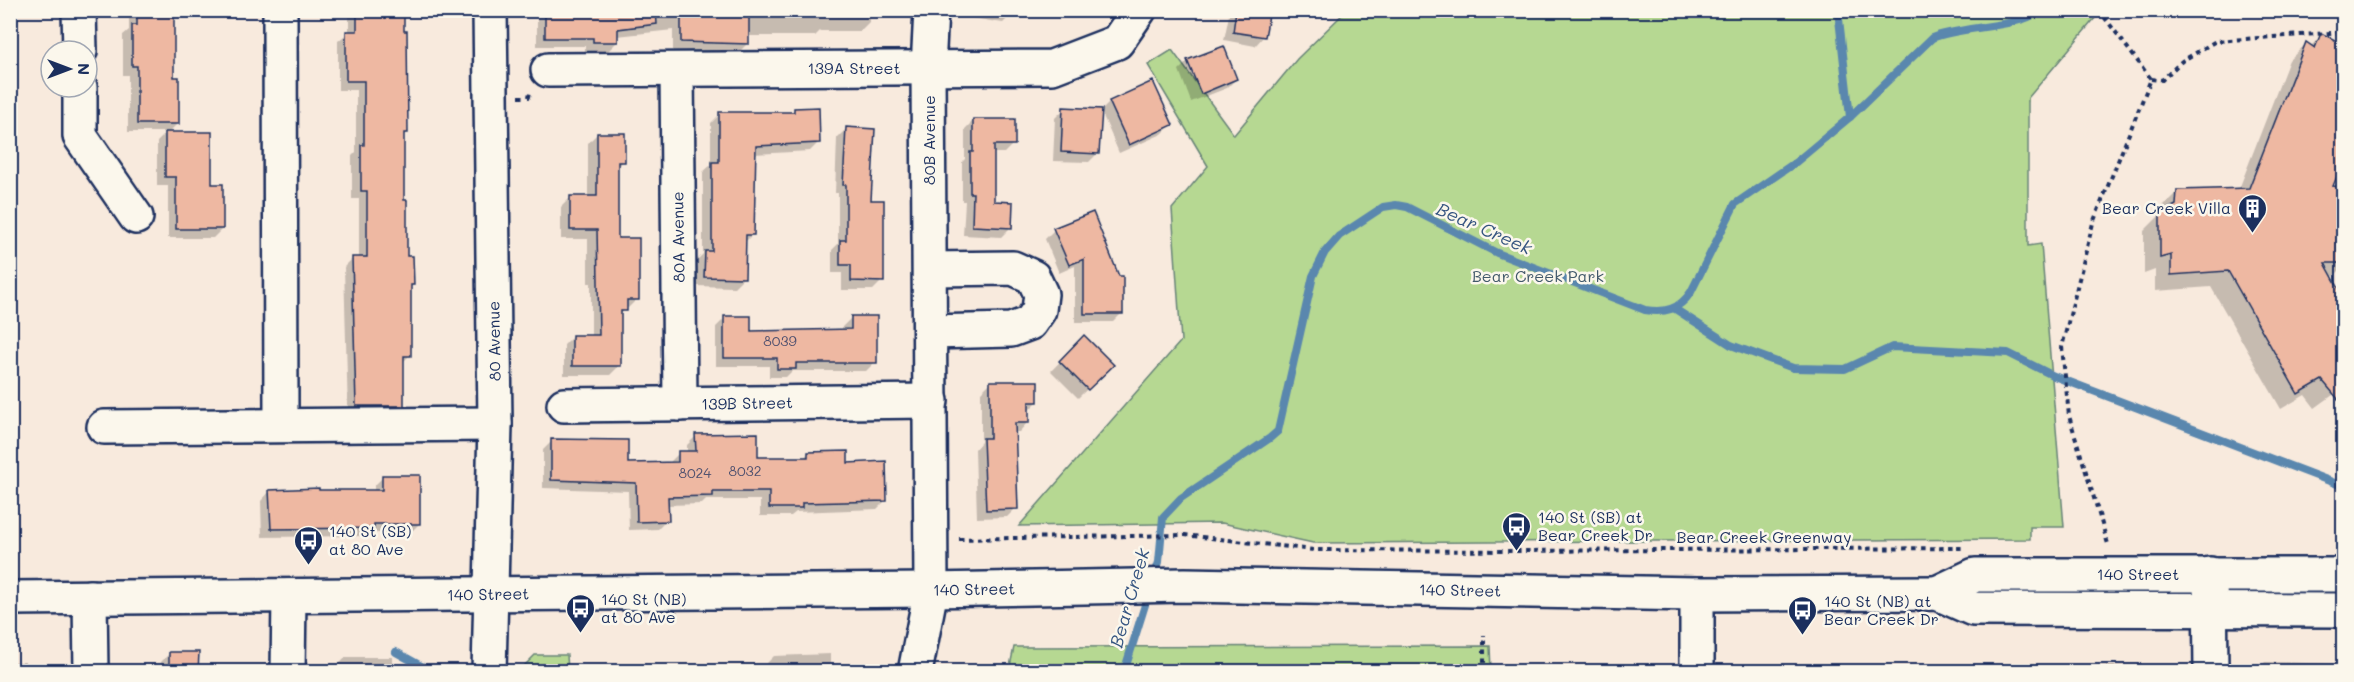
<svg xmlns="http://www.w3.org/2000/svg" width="2354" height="682" viewBox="0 0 2354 682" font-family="Mali,sans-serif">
<rect width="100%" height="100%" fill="#f8eadd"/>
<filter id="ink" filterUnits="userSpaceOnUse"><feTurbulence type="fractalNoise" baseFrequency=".0167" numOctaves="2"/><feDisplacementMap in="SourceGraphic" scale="12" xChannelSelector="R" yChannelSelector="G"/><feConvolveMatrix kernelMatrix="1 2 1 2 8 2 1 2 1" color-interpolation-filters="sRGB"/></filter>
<g filter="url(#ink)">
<g fill="#b6d892" stroke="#688478" stroke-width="1.5">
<polygon points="1346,11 2101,11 2028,98 2028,246 2041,244 2064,527 2030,527 2030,539 1313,543 1222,523 1019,526 1181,341 1172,209 1208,166 1148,65 1172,50 1234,135 1297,59"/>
<polygon points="1490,646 1491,671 1009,671 1014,647"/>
<polygon points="535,655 567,655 568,671 524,671 524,666"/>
</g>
<g fill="#0003">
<polygon points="129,10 178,10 173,19 173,79 178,123 168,133 211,186 222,229 213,238 168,238 168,186 157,186 157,142 167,132 128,132 128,75 123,75 123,35 129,30"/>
<polygon points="349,10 402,10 407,132 402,137 402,201 406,257 412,284 410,287 409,356 403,362 403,405 394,414 348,415 344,267 353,258 359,258 359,199 352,199 352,156 356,152 356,90 338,90 338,41 349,32"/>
<polygon points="544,10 869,10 869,22 860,31 820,31 815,36 747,36 747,44 739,52 673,51 673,30 617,36 617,42 608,51 585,51 585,46 537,46 537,18"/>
<polygon points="961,10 1013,10 1012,14 1003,23 960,16"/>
<polygon points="1230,10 1268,10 1264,36 1255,46 1224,40"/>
<polygon points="2322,35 2344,46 2344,158 2330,187 2344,188 2344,266 2332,278 2344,299 2344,387 2315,408 2305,395 2281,409 2211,287 2155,291 2155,270 2144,274 2144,231 2160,215 2161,208 2178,191 2239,189 2289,60 2306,44 2310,47"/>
<polygon points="1188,61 1236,79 1227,88 1191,102 1179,70"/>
<polygon points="1110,102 1171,125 1162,134 1119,153 1101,111"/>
<polygon points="795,109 819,142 810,151 754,154 752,235 744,243 743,278 734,287 695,286 696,261 703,254 703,172 711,165 711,123 720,114 790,114"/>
<polygon points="1064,109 1098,153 1089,162 1053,161 1055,118"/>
<polygon points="974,120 1013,144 1004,153 993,153 993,203 1010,228 1001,237 963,235 965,201 962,201 962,162 965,159 965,129"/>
<polygon points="846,129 882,281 873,290 842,290 842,273 832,273 832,250 838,244 838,193 835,193 837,138"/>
<polygon points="597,134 623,161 616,168 616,240 637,299 628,308 626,308 619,316 619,366 610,375 564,375 564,345 573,336 591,336 591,283 588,283 588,239 561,239 561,207 571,197 588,197 588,143"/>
<polygon points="1093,214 1122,313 1113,322 1075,322 1075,266 1059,273 1045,239 1054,230"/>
<polygon points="725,318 749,332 842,331 842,327 851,318 875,362 866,371 792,371 786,377 769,377 769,366 716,366 716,327"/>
<polygon points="1084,337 1112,365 1078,398 1051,371"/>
<polygon points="990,383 1037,402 1028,411 1028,422 1019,432 1014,432 1016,508 1007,517 977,518 975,449 981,442 981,392"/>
<polygon points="696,436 756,459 803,459 808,453 847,465 886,500 877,509 796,512 791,516 760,516 760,500 706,500 702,504 667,505 667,520 658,529 629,530 628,491 543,488 543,450 552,441 626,465 669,463 679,453 687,452 687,445"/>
<polygon points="383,477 419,524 410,533 367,533 363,536 262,537 261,501 270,491 374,491 374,486"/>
<polygon points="170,653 197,672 160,672 161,662"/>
<polygon points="830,654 830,672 669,672 672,669 760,670 774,656"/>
<polygon points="346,657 392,657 392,672 332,672"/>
<rect x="10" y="662" width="15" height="10"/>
<polygon points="2265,662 2341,664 2341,672 2255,672"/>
<polygon points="2076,666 2141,666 2141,672 2070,672"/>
</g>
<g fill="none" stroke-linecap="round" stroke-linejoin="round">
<g stroke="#5a87ae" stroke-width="8">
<polyline points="1838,10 1850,117"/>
<polyline points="1675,309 1731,345 1793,368 1845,369 1892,347 2008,353 2054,376 2340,485"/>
<path d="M1154,578L1159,562L1163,517L1181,498L1270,438L1278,431L1313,276L1325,252L1339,236L1383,207L1396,205L1407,207L1497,253L1645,310C1665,313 1679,310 1691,292L1735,204L1796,162L1850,117L1932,38C1960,26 2021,28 2040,10"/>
<polyline points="396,652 432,672"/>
<polyline points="1124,672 1149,592"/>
</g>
</g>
<g fill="#eeb8a2" stroke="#1b2f5e" stroke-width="1.5">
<polygon points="137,10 174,10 174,77 179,77 179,124 137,124 137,66 132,66 132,25 137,25"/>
<polygon points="357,10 404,10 404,31 407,31 408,133 404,133 404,200 407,200 407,256 413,256 414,285 411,285 411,356 404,356 404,406 356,406 352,257 367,257 367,191 361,191 361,145 364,145 364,81 346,81 346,31 357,31"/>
<polygon points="545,10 656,10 657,24 618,29 618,42 593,42 593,38 545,38"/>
<polygon points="681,10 749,10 749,44 681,42"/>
<polygon points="1236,10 1270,10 1265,37 1233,32"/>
<polygon points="2321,33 2343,44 2343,162 2333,186 2343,187 2343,263 2325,263 2343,296 2343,405 2322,380 2298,394 2228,271 2171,275 2171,255 2160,258 2160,213 2176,205 2177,190 2249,188 2306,42 2315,48"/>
<polygon points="1224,46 1237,79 1201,94 1187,60"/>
<polygon points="1153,81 1173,125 1129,145 1109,101"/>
<polygon points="819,107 820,143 756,146 754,235 746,235 745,278 704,277 705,251 712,251 712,162 719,162 719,112 794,112 794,108"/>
<polygon points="1063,107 1102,109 1099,154 1061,152"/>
<polygon points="973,119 1015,119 1015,145 994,145 994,201 1013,202 1012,228 972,226 973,193 970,193 970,152 973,152"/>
<polygon points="846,127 875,129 871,200 884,200 884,282 851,281 851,265 840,265 840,240 846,240 846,185 843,185"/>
<polygon points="165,132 212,132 212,184 223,184 223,229 176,229 176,177 165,177"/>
<polygon points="597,133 625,133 625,162 618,162 618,238 639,238 639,300 627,300 627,311 621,311 621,366 572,366 572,335 599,335 597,230 570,230 570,196 597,196"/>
<polygon points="1093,212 1119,276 1123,276 1123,314 1084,314 1084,259 1069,265 1053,228"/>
<polygon points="724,316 751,316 751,331 851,329 851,316 877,316 877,363 796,363 796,369 777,369 777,358 724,358"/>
<polygon points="1084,335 1114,365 1088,390 1059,361"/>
<polygon points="990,381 1038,381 1038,402 1029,402 1029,423 1015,423 1018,509 986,510 983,438 990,438"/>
<polygon points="758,433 758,457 808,457 808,452 848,451 848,463 886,461 887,501 802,503 802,508 769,508 769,492 713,492 713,496 668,497 669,521 637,522 636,483 551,480 551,439 628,440 628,463 678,462 678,451 696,451 695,434"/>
<polygon points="382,475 420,475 420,524 374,524 374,528 271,529 269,490 319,488 319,490 382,490"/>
<polygon points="169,652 199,652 198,672 169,672"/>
</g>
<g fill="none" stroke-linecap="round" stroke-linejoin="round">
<defs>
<g id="minor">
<polyline points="79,10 80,51"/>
<polyline points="280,10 281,425"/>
<polyline points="548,70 1052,67 1117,42 1139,10"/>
<polyline points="677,70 680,404"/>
<polyline points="80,87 80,136 136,217"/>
<polyline points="930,269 1013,268 1033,277 1041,294 1039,310 1030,323 1011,330 931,332"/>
<polyline points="564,405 931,401"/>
<polyline points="104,427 495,424"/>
<polyline points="2210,574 2211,672"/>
<polyline points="90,597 91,672"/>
<polyline points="288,672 289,596"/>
<polyline points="489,672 495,424 490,10"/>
<polyline points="915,672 931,590 928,68 931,10"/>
<polyline points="1697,672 1697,594"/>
</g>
<g id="major">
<polyline points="1937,593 1975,575 2344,575"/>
<polyline points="10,598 931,590 1185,585 1697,594 1937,593 1973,609 2344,610"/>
</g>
</defs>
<use href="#minor" stroke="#1b2f5e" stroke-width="38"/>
<use href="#major" stroke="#1b2f5e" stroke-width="38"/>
<g stroke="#1b2f5e" stroke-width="4" stroke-dasharray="4.5 4.5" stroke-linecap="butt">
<polyline points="2099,10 2151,79 2093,223 2062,347 2069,416 2108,544"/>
<polyline points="2151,79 2162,80 2182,61 2216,41 2344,32"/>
<polyline points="519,97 529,97 530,91"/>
<polyline points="959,539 1185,535 1314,550 1517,551 1962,548"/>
<polyline points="1484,672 1484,635"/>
</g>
<use href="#minor" stroke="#fbf7ec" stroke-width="33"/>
<use href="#major" stroke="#fbf7ec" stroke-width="33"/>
</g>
</g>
<defs>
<symbol id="building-pin" viewBox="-11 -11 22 30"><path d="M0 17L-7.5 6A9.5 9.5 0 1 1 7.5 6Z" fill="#1b2f5e" stroke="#fbf7ec"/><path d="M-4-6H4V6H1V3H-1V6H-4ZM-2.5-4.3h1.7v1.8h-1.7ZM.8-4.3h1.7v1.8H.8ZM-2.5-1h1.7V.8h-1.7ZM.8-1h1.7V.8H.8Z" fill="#fff"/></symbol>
<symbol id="bus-pin" viewBox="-11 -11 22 30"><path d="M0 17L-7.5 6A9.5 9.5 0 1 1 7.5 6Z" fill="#1b2f5e" stroke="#fbf7ec"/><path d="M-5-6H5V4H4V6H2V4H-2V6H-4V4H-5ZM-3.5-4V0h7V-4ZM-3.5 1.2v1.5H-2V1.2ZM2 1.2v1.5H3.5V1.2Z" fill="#fff"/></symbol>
</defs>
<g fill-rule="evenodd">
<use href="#building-pin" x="2236" y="192" width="33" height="45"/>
<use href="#bus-pin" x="1500" y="510" width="33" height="45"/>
<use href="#bus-pin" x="292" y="524" width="33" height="45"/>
<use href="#bus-pin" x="564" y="592" width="33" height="45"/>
<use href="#bus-pin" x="1786" y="594" width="33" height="45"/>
</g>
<g text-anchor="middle" stroke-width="5" stroke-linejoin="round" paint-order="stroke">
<g font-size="14" fill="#50516f">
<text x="780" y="346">8039</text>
<text x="745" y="476">8032</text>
<text x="695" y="478">8024</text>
</g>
<g font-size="16" fill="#1b2f5e" stroke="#fbf7ec">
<text x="854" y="74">139A Street</text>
<text transform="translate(929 140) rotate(-90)" y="6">80B Avenue</text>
<text transform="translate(678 237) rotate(-91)" y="6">80A Avenue</text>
<text transform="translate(494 341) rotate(-91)" y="6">80 Avenue</text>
<text transform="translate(747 403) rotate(-1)" y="6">139B Street</text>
<text x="1764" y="543">Bear Creek Greenway</text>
<text x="2138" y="580">140 Street</text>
<text transform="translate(974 589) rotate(-1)" y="6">140 Street</text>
<text transform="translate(1460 590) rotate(1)" y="6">140 Street</text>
<text transform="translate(488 594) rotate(-1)" y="6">140 Street</text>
</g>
<g font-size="16" fill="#1b2f5e" stroke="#fbf7ec" text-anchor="start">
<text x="2231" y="214" text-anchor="end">Bear Creek Villa</text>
<text x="1538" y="523">140 St (SB) at<tspan x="1538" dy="18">Bear Creek Dr</tspan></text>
<text x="329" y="537">140 St (SB)<tspan x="329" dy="18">at 80 Ave</tspan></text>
<text x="601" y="605">140 St (NB)<tspan x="601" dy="18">at 80 Ave</tspan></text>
<text x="1824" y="607">140 St (NB) at<tspan x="1824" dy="18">Bear Creek Dr</tspan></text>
</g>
<g font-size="16" fill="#42596b" stroke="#fbf7ec">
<text x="1538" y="282">Bear Creek Park</text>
</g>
<g font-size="18" font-style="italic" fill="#355480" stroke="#fbf7ec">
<text transform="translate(1484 229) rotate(24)" y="6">Bear Creek</text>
<text transform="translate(1130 598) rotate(-74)" y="6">Bear Creek</text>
</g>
</g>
<rect width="2354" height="682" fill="none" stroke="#fbf7ec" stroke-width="36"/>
<rect x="18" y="18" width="2318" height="646" fill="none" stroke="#1b2f5e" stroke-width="2" filter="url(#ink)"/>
<g transform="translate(69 69) rotate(90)"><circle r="28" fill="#fbf7ec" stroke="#a1a7b3" stroke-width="1.5"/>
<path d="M0-4.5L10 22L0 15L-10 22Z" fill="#1b2f5e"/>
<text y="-9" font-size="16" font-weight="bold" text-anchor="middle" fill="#1b2f5e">N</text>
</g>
</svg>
